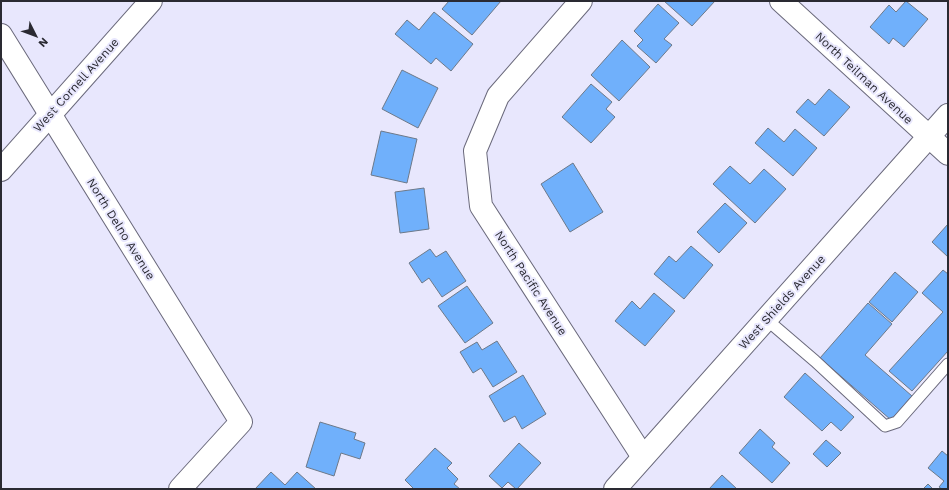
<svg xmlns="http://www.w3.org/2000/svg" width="949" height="490" viewBox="0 0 949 490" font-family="'Work Sans',sans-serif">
<rect width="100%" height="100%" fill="#e8e7fd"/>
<g fill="#70b0fb" stroke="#6d7989">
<polygon points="449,1 501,1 472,35 442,9"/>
<polygon points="664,1 715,1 692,26"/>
<polygon points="906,1 928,19 904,47 893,38 889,44 870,27 889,5 896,12"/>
<polygon points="658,4 679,23 664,39 672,45 656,63 637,46 643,40 634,31"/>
<polygon points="434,12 473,44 451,71 436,58 431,64 395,34 407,20 419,30"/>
<polygon points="622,40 650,67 619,101 591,75"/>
<polygon points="402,70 438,88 418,128 382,109"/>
<polygon points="591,84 612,102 606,109 615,117 591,143 562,117"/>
<polygon points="829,89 850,107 824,136 796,112 808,99 815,105"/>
<polygon points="768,128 784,142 795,129 817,148 793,176 755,143"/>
<polygon points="381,131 417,139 407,183 371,175"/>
<polygon points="573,163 603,212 570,232 541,184"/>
<polygon points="730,166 750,184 764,169 786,189 755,223 713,184"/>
<polygon points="424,188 429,229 400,233 395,192"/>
<polygon points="725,203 747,223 719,253 697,232"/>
<polygon points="948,224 948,257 932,242"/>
<polygon points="691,246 713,265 684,299 654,274 669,256 676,262"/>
<polygon points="430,249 436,257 446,251 466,281 442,297 429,278 422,283 409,263"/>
<polygon points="943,270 948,274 948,351 912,391 889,371 943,312 922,293"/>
<polygon points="895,272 918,292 892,322 869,302"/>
<polygon points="467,286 493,323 465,343 438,306"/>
<polygon points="654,293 675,311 645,346 615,321 632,301 640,309"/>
<polygon points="868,303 892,324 865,355 912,396 891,420 820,358"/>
<polygon points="497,341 517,372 493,387 481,368 473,373 460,352 477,342 482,350"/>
<polygon points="805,373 854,417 841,431 831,422 822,431 784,397"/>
<polygon points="523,375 546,414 522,429 515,416 504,422 489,396"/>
<polygon points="320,422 356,433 354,439 365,443 360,459 341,453 334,476 306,467"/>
<polygon points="760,429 775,443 772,447 790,463 772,483 739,453"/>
<polygon points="826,440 841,453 827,467 813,454"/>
<polygon points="519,443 541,463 517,489 516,489 508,482 502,488 489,476"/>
<polygon points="435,448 452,463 447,468 458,479 454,484 460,489 414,489 405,480"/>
<polygon points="942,451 948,456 948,489 942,489 939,487 944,481 928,468"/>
<polygon points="271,472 285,485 297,472 316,489 255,489"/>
<polygon points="722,475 737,489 709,489"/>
<polygon points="928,484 933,489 923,489"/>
</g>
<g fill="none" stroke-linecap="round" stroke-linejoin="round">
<defs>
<polyline id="lane" points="766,319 815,361 885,426 897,422 948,364"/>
<g id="street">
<polyline points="581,1 498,96 475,151 481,206 643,457"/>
<polyline points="781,1 948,154"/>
<polyline points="1,35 241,422 180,489"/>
<polyline points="1,170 151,1"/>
</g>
<polyline id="secondary" points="615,489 948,115"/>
</defs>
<use href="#lane" stroke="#6a697b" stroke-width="13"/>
<use href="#street" stroke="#6a697b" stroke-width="24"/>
<use href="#secondary" stroke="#6a697b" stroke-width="24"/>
<use href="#lane" stroke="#fff" stroke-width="11"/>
<use href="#street" stroke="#fff" stroke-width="22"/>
<use href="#secondary" stroke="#fff" stroke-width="22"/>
</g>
<g text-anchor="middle" stroke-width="4" stroke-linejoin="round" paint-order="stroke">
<g font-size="12" fill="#2a2a32" stroke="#e8e7fd">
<text transform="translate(864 78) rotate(43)" y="4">North Teilman Avenue</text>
<text transform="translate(76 85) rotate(-48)" y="4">West Cornell Avenue</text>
<text transform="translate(121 229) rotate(58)" y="4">North Delno Avenue</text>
<text transform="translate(531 283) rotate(57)" y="4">North Pacific Avenue</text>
<text transform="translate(782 302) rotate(-48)" y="4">West Shields Avenue</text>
</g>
</g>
<rect width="949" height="490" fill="none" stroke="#2a2a32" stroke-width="4"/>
<g transform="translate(36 36) rotate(132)" stroke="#e8e7fd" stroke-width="3" paint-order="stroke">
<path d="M0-3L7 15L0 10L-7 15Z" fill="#2a2a32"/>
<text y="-6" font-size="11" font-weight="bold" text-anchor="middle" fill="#2a2a32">N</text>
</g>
</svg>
